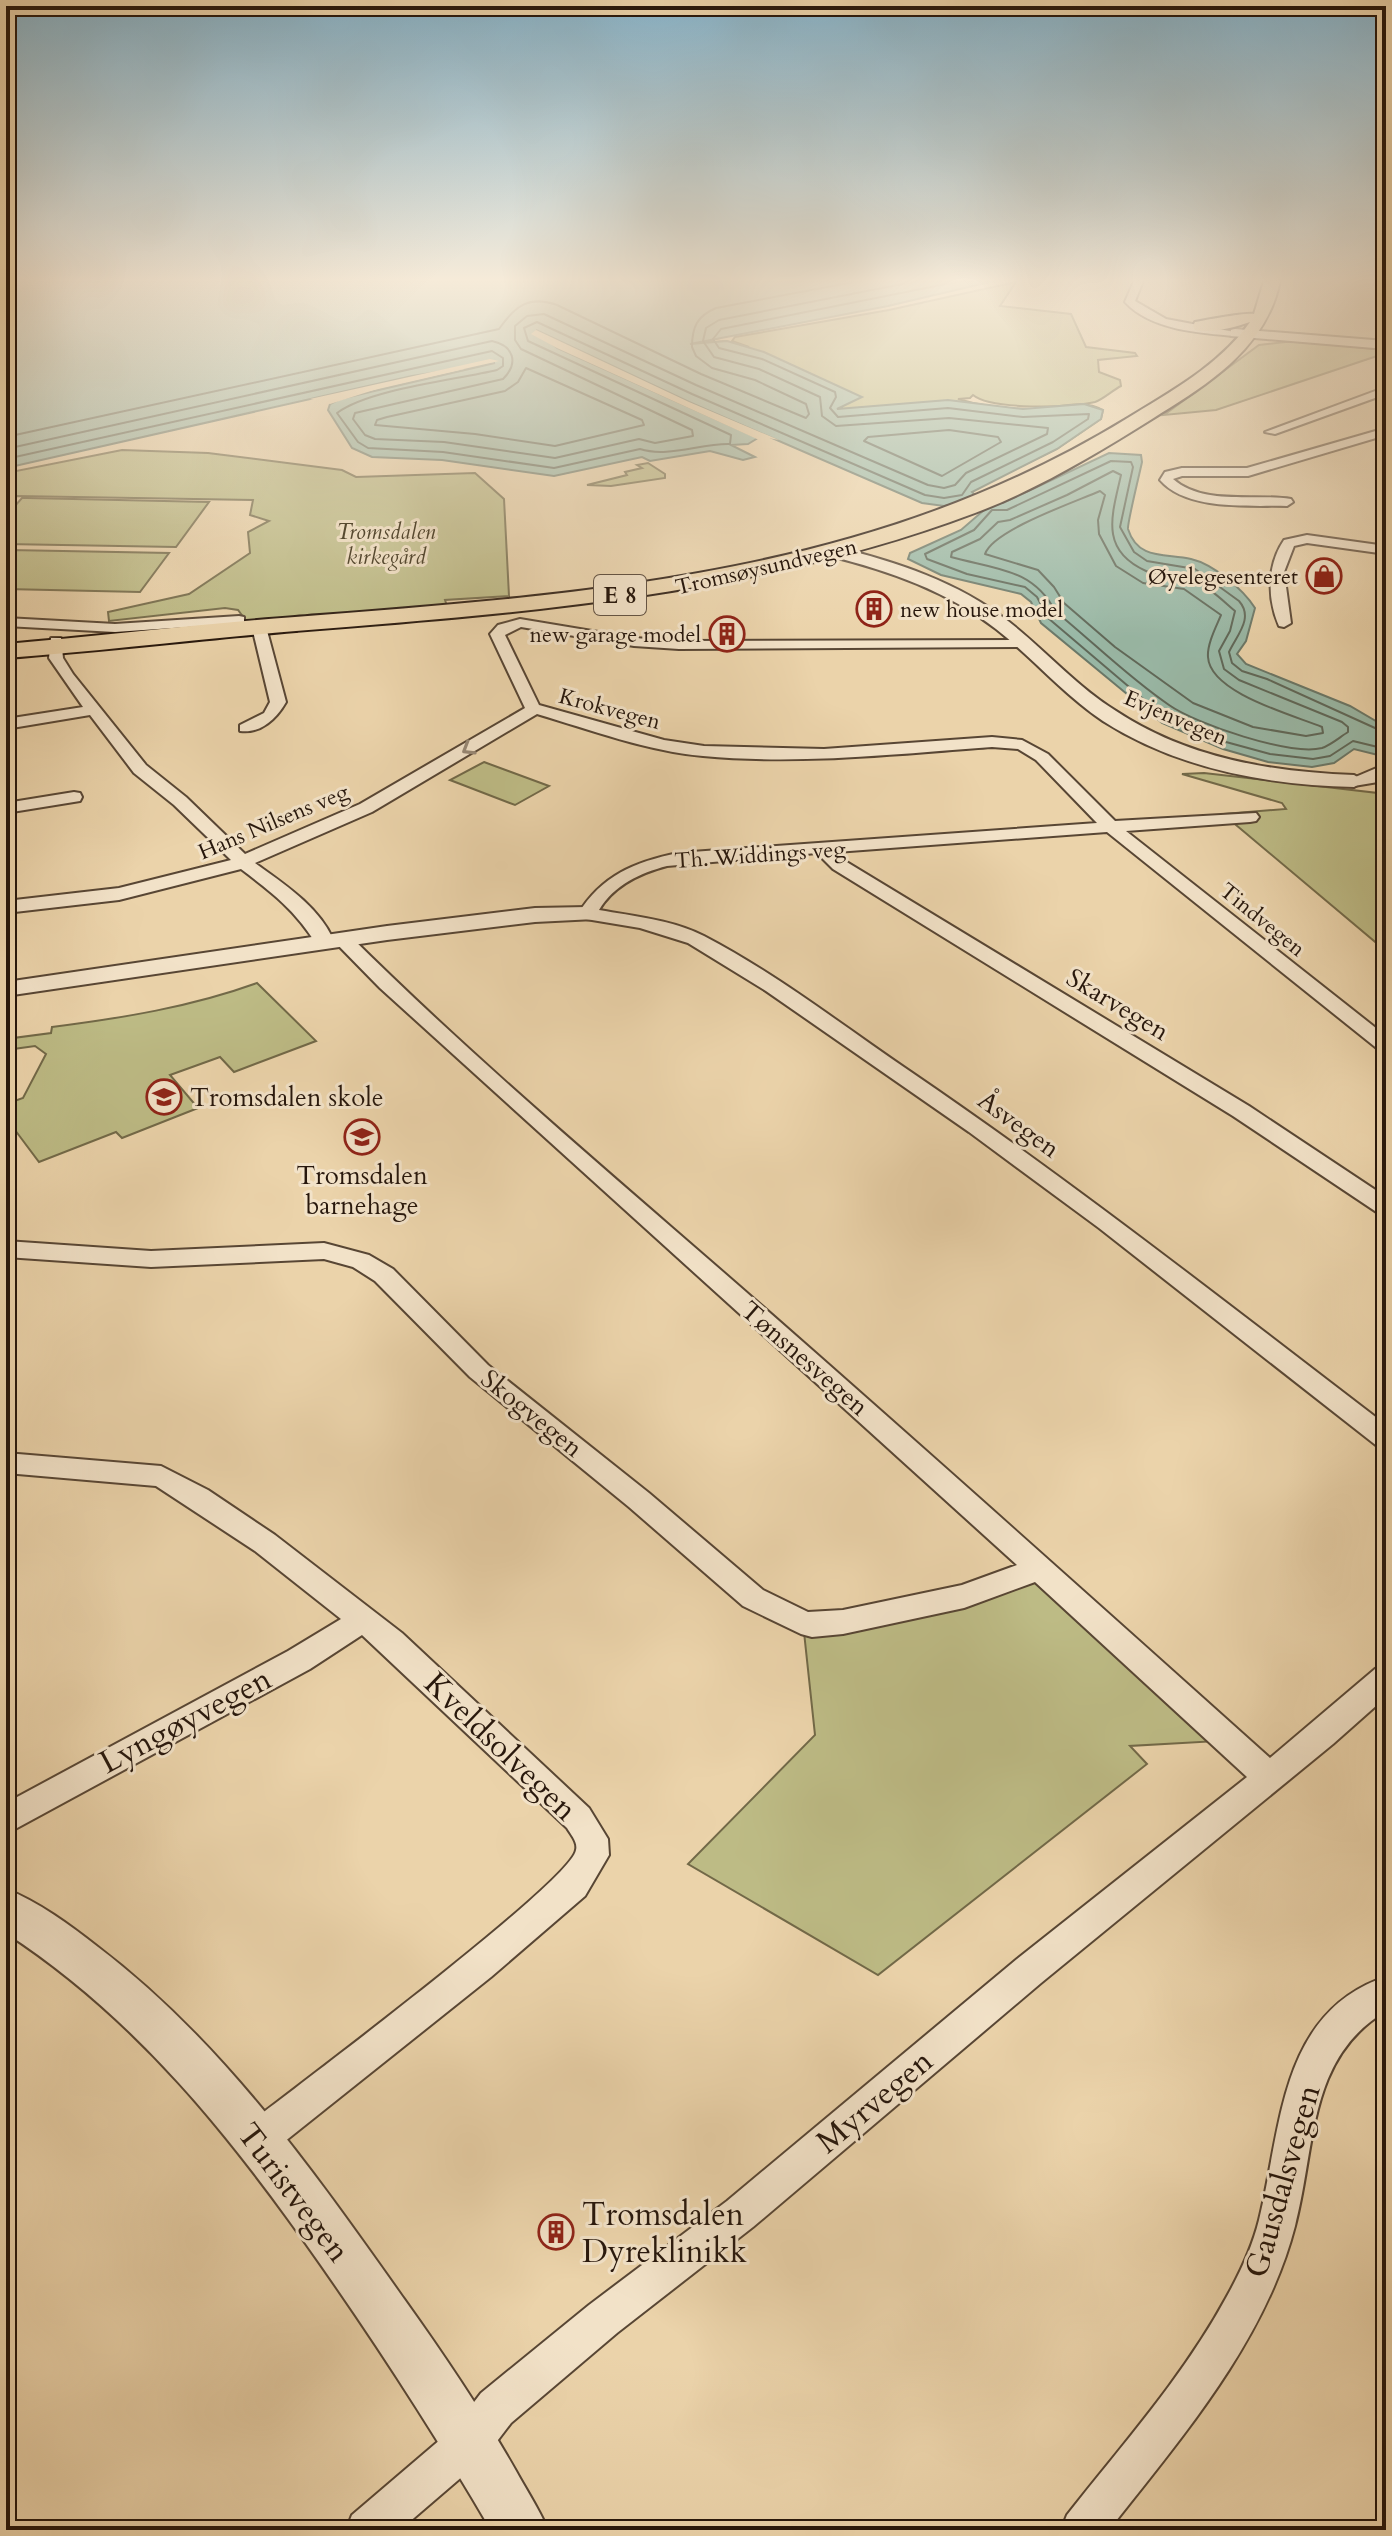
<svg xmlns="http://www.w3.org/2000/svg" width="1392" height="2536" viewBox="0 0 1392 2536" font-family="Cardo,serif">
<rect width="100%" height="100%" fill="#ebd3aa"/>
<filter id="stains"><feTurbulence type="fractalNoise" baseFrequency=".0025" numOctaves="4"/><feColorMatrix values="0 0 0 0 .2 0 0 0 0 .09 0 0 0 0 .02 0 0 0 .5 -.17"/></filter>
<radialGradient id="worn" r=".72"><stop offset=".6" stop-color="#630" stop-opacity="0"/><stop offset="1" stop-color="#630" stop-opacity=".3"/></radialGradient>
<g fill="#bdbb85" stroke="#726948" stroke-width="2">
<path d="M1016,282L1000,306L1071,314L1086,347L1135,353L1137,356L1098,360L1099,372L1120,380L1121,386C1113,390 1102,400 1095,402C1071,408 991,410 973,395L970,398L958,399C981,406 1009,409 1034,409C1056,408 1083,398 1103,410L1101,419L1057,449L975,489L680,340L720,338L690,344L726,341L749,347L732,341L735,337L889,310Z"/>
<polygon points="1294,341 1386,350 1386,353 1216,410 1164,415 1259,345"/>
<polygon points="122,450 208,453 342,470 356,477 475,473 504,499 509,596 445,600 447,606 247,622 238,610 225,608 109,621 108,612 189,594 250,553 248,532 269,521 250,515 253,500 16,496 6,507 6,473"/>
<polygon points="648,463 665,474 665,478 611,486 587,485 627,475 625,472 642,468 637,465"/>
<polygon points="22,498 27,498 209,502 176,547 6,544 6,516"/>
<polygon points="9,550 169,553 140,592 6,589 6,553"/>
<polygon points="484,762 549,786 515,805 450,780"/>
<polygon points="1204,773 1386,794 1386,951 1223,814 1286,809 1282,803 1182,774"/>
<path d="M257,983L316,1041L234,1072L220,1057L170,1075L198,1108L122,1138L116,1132L39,1162L6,1118V1104L23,1098L46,1054L35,1046L6,1050V1039L51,1033L52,1027C122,1018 191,1007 257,983Z"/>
<polygon points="1038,1582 1219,1741 1130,1746 1147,1764 878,1975 688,1864 815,1735 804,1632"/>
</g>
<path fill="#99b8a6" stroke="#6b7868" stroke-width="2" d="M994,281L888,306L690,344L727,341L764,352L862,397L837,409L948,400L1023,409L1084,404L1103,410L1101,419L1057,449L972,492L976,496L1003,503L1109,453L1141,455L1142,462C1140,472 1127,524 1128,529C1138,561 1167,553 1191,559C1213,564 1243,589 1255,608L1246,641L1237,654L1246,664L1350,706L1386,727V757L1354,749L1334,763L1312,767L1268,762L1223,749L1162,723L1041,623L1031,602L1021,594L941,575L908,559L910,553L961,530L983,511L958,503L944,506L922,503L689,402L536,330L557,348L758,438L748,444L731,445L755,457L743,460L710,451L650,461L642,457L554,476L442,460L372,457L352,448L328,410L330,404L340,399L495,363L412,376L6,468V282Z"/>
<g fill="#ebd3aa">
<polygon points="536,330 689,402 779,440 762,437 763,440 759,440 557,348 531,334"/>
<polygon points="490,359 499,361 380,388 330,404 326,403 332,398 319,401 310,399"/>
</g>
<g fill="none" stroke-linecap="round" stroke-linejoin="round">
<g stroke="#606859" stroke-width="2">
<polygon points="526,368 642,420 644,425 555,446 475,434 375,425 377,420 387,417 505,391 518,382"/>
<polygon points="949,430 998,437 1001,442 942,476 864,441 868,437"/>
<path d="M6,437L499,329C515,306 529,295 557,305L701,374L806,418L809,414L806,404L755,380L712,368L696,356L692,347C692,327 697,316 716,308L859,281"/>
<path d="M6,449L492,341C514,346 519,363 503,379L355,413L353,419L365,435L375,439L444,442L555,458L639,439L655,443L693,436L692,430L521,349L515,340V326L527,316L544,314L696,385L928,485L944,488L955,485L966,473L1047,434L1048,428L949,418L836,426L822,416L820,397L759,369L714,357L703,341L706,328L719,320L918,281"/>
<path d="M6,459L492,351L503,358V366L497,370C455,380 370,389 337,413L358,442L368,448L443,452L554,468L640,449C668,458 701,443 730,444L731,435L528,341L524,328L537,322L692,394L925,495L944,498L962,495L971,482L1053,442L1088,419L1089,414L1023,417L948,408L838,417L830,408L836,397L835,392L762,359L719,348L713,339L721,329L961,281"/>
<path d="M1113,471L1121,475C1112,515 1099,550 1146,571C1159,577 1176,572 1189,578C1207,585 1221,599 1235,611L1230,631L1219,651L1224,669L1239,680L1342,722L1348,727V732C1340,737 1331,745 1322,748C1290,756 1196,724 1169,705C1129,678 1093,642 1055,611C1033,568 994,569 951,557L952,552L980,539L998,522L1010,520L1067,495Z"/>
<path d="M1100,491L1105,495L1098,520L1099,534L1116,566L1143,583L1184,589L1221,615C1216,627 1207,644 1208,657C1210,693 1293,715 1322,727L1323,733L1306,736L1253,727L1193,703L1115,647L1064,603L1054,587L1038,570L985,554C993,530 1075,502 1100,491Z"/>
<path d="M1386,733L1267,679L1242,671L1232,663L1229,652C1237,635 1254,618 1239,601L1195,569L1147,561L1134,552L1120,527L1133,467L1131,462L1111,461L1007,510H992L974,530L925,554L927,559L967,574L1025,587L1037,597L1048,618L1148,703L1166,716L1226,742L1270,754L1313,759L1330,756L1353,741L1386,749"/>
</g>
<defs>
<g id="minor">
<path d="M1134,281H1143L1135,301L1166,319L1240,333L1235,336C1199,333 1151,330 1125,302Z"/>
<polygon points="1386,387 1386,394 1275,434 1265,432"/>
<path d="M1386,428V435L1248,476H1182L1173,479C1204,506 1254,493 1291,499L1293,502L1287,506C1249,505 1187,511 1160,480L1165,472L1182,468H1247Z"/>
<path d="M1307,535L1386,546V554L1307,543L1294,546L1284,572L1291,623L1284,627L1279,626C1267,598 1267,565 1284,540Z"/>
<polygon points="239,616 244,617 244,623 115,632 6,626 6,618 115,624"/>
<path d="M520,619L634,638L679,641L1027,640V646L1022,647L679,649L634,646L521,627L505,635L539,705L664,740L704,746L824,749L992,737L1022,740L1048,754L1115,821L1256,813L1259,817L1256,821L1250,822L1126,831L1386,1036V1052L1379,1050L1107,832L836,852L845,861L1249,1106L1386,1197V1215L1378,1213L1233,1116L833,869L817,853L667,866C640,873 614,885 599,910C633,916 673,920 704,936C777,974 843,1026 911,1072C1074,1183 1229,1305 1386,1425V1449L1377,1446L1099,1228L969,1132L766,991L688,943L640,928L580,918L578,914C602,875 635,862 678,853L1097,823L1036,760L1018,749L992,747C896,754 799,765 703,756C647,751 591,730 537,714L372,812L255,863C284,884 318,906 333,939L342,933L349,935C475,1060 612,1175 746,1292C922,1446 1096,1602 1270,1758L1375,1669L1386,1665V1697L1333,1744L1041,1983L753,2227L617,2333L511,2423L485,2457L400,2530H346L352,2515L455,2427L481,2393L589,2305L727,2201L1017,1959L1247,1777L1035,1582L964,1608L843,1634L812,1637L801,1634L743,1606L629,1507L470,1377L375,1281L353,1267L324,1259L151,1267L6,1257V1241L151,1251L324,1243L369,1255L393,1269L488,1365L649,1493L763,1590L808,1612L843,1610L962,1585L1017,1565L380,988L333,940L331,945H317C295,910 274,894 241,869L119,900L6,913V901L119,888L231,860L174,805L134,773L90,715L6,729V719L83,707L49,658L51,638H61L63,658L73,674L146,765L186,797L245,854L360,804L525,708L490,634L498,625Z"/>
<path d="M259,623L266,627L286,702C277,718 261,734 240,731V725L264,713L270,702L252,627Z"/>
<polygon points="1386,764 1386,776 1378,782 1354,786 1346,781"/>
<polygon points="74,792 80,793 82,797 80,801 6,813 6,803"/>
<path d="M6,1453L161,1466L208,1490L275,1535L402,1633L589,1808L608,1839L609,1855L585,1896L491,1977L269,2154L256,2160L243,2154L237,2141L243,2128C288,2093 571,1882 576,1850C578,1842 571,1835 567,1828L362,1635L310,1669L6,1834V1803L288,1651L341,1619L255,1551L156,1486L6,1473Z"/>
<path d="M1377,1980L1386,1984V2011C1307,2058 1316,2147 1295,2226C1265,2342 1181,2438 1109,2530H1061L1067,2515C1122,2445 1183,2377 1226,2298C1240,2273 1252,2248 1259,2220C1281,2132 1279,2019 1377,1980Z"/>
</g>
<g id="tertiary">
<polygon points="1235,329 1386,341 1386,349 1231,336 1231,330"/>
<path d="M836,547C897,562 958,582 1008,621C1045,650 1076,686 1116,711C1187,758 1271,772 1354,775L1364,781L1354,787C1267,785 1178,769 1103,721C1064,695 1033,658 996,629C947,591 890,571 830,556L828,552L830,548Z"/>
<polygon points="587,907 595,909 599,914 595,919 535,922 387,940 6,996 6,982 387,926 535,908"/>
<path d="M6,1889C39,1902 70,1925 98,1947C223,2042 314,2172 404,2299C444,2355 482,2411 516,2471C527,2491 539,2509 548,2530H491C438,2439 381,2351 321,2265C232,2138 137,2018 6,1933Z"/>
</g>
<path id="trunk" d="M1264,281H1280C1266,349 1207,385 1152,419C1096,454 1038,489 975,513C758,595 526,613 296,631C199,639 103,651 6,658V644C102,636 199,624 295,617C588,594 869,576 1126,419C1170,392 1220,365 1250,322C1232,328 1214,333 1195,330L1193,326L1195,322C1205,320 1248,312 1254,314Z"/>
</defs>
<use href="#minor" stroke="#584634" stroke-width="4"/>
<use href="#tertiary" stroke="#584634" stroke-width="4"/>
<use href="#trunk" stroke="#27170c" stroke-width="4"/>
<use href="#minor" fill="#f2e2c8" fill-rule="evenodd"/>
<use href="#tertiary" fill="#f2e2c8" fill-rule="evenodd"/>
<use href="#trunk" fill="#ebd3aa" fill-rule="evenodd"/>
</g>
<defs><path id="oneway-chevron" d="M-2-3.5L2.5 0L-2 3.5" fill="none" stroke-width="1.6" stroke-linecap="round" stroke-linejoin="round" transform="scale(2)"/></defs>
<use stroke="#978773" href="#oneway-chevron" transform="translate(468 749) rotate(149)"/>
<linearGradient id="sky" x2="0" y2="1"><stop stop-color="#88b6ce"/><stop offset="0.44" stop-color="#f6ebd9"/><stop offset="1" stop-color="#f6ebd9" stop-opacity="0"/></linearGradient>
<rect width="1392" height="637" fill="url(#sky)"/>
<defs>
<symbol id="shop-ring" viewBox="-11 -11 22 22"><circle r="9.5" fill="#f2e2c8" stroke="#8f2418" stroke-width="1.5"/><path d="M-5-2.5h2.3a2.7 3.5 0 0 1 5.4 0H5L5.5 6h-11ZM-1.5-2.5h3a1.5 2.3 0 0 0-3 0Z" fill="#8f2418"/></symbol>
<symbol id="building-ring" viewBox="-11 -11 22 22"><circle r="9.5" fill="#f2e2c8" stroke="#8f2418" stroke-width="1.5"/><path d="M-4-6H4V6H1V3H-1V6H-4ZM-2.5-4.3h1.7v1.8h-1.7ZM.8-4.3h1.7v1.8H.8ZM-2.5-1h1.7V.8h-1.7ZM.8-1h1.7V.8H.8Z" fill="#8f2418"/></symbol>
<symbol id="school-ring" viewBox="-11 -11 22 22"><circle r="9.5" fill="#f2e2c8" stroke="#8f2418" stroke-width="1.5"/><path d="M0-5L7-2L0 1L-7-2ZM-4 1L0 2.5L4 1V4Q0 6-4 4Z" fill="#8f2418"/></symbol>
</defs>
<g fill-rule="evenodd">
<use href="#shop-ring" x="1304" y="556" width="40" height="40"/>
<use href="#building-ring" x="854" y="589" width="40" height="40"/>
<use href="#building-ring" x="707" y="614" width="40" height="40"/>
<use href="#school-ring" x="144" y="1077" width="40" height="40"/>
<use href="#school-ring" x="342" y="1117" width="40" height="40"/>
<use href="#building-ring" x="536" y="2212" width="40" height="40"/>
</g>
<g text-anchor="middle" stroke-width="6" stroke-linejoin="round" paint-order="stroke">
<g font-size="22" font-style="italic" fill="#544830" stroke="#f2e2c8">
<text x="386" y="539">Tromsdalen<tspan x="386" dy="25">kirkegård</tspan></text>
</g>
<g font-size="22" fill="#27170c" stroke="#f2e2c8">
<text transform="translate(766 566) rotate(-13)" y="8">Tromsøysundvegen</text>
<text transform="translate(610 708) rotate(15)" y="8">Krokvegen</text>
<text transform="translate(1176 717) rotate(23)" y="8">Evjenvegen</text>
<text transform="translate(273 821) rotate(-23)" y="8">Hans Nilsens veg</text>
<text transform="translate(760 854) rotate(-4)" y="8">Th. Widdings veg</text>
<text transform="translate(1263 919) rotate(39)" y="8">Tindvegen</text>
</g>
<g font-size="22" fill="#27170c" stroke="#f2e2c8" text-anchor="end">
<text x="1298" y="584">Øyelegesenteret</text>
<text x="900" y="617" text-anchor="start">new house model</text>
<text x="701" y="642">new garage model</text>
</g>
<rect fill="#f2e2c8" stroke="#645444" stroke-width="2" x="594" y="575" width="52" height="40" rx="6"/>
<g font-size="24" font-weight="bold" fill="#27170c">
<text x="620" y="603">E 8</text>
</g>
<g font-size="26" fill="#27170c" stroke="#f2e2c8">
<text transform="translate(1118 1004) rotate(31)" y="9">Skarvegen</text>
<text transform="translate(1019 1124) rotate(36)" y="9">Åsvegen</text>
<text transform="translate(805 1358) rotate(41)" y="9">Tønsnesvegen</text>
<text transform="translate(532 1413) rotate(39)" y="9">Skogvegen</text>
</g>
<g font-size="26" fill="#27170c" stroke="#f2e2c8" text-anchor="start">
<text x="190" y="1106">Tromsdalen skole</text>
<text x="362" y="1184" text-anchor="middle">Tromsdalen<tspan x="362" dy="30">barnehage</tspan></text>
</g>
<g font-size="32" fill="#27170c" stroke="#f2e2c8">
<text transform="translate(185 1720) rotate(-28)" y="11">Lyngøyvegen</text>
<text transform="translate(501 1746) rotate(44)" y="11">Kveldsolvegen</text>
<text transform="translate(874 2101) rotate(-40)" y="11">Myrvegen</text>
<text transform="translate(1282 2181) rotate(-74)" y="11">Gausdalsvegen</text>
<text transform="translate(294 2192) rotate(53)" y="11">Turistvegen</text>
</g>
<g font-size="32" fill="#27170c" stroke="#f2e2c8" text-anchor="start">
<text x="582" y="2225">Tromsdalen<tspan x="582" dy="37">Dyreklinikk</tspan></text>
</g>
</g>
<rect width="1392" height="2536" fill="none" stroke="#ebd3aa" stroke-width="32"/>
<rect x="8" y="8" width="1376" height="2520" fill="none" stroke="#27170c" stroke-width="4"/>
<rect x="16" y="16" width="1360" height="2504" fill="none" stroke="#27170c" stroke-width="2"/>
<rect width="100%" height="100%" filter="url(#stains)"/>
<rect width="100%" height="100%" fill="url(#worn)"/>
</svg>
